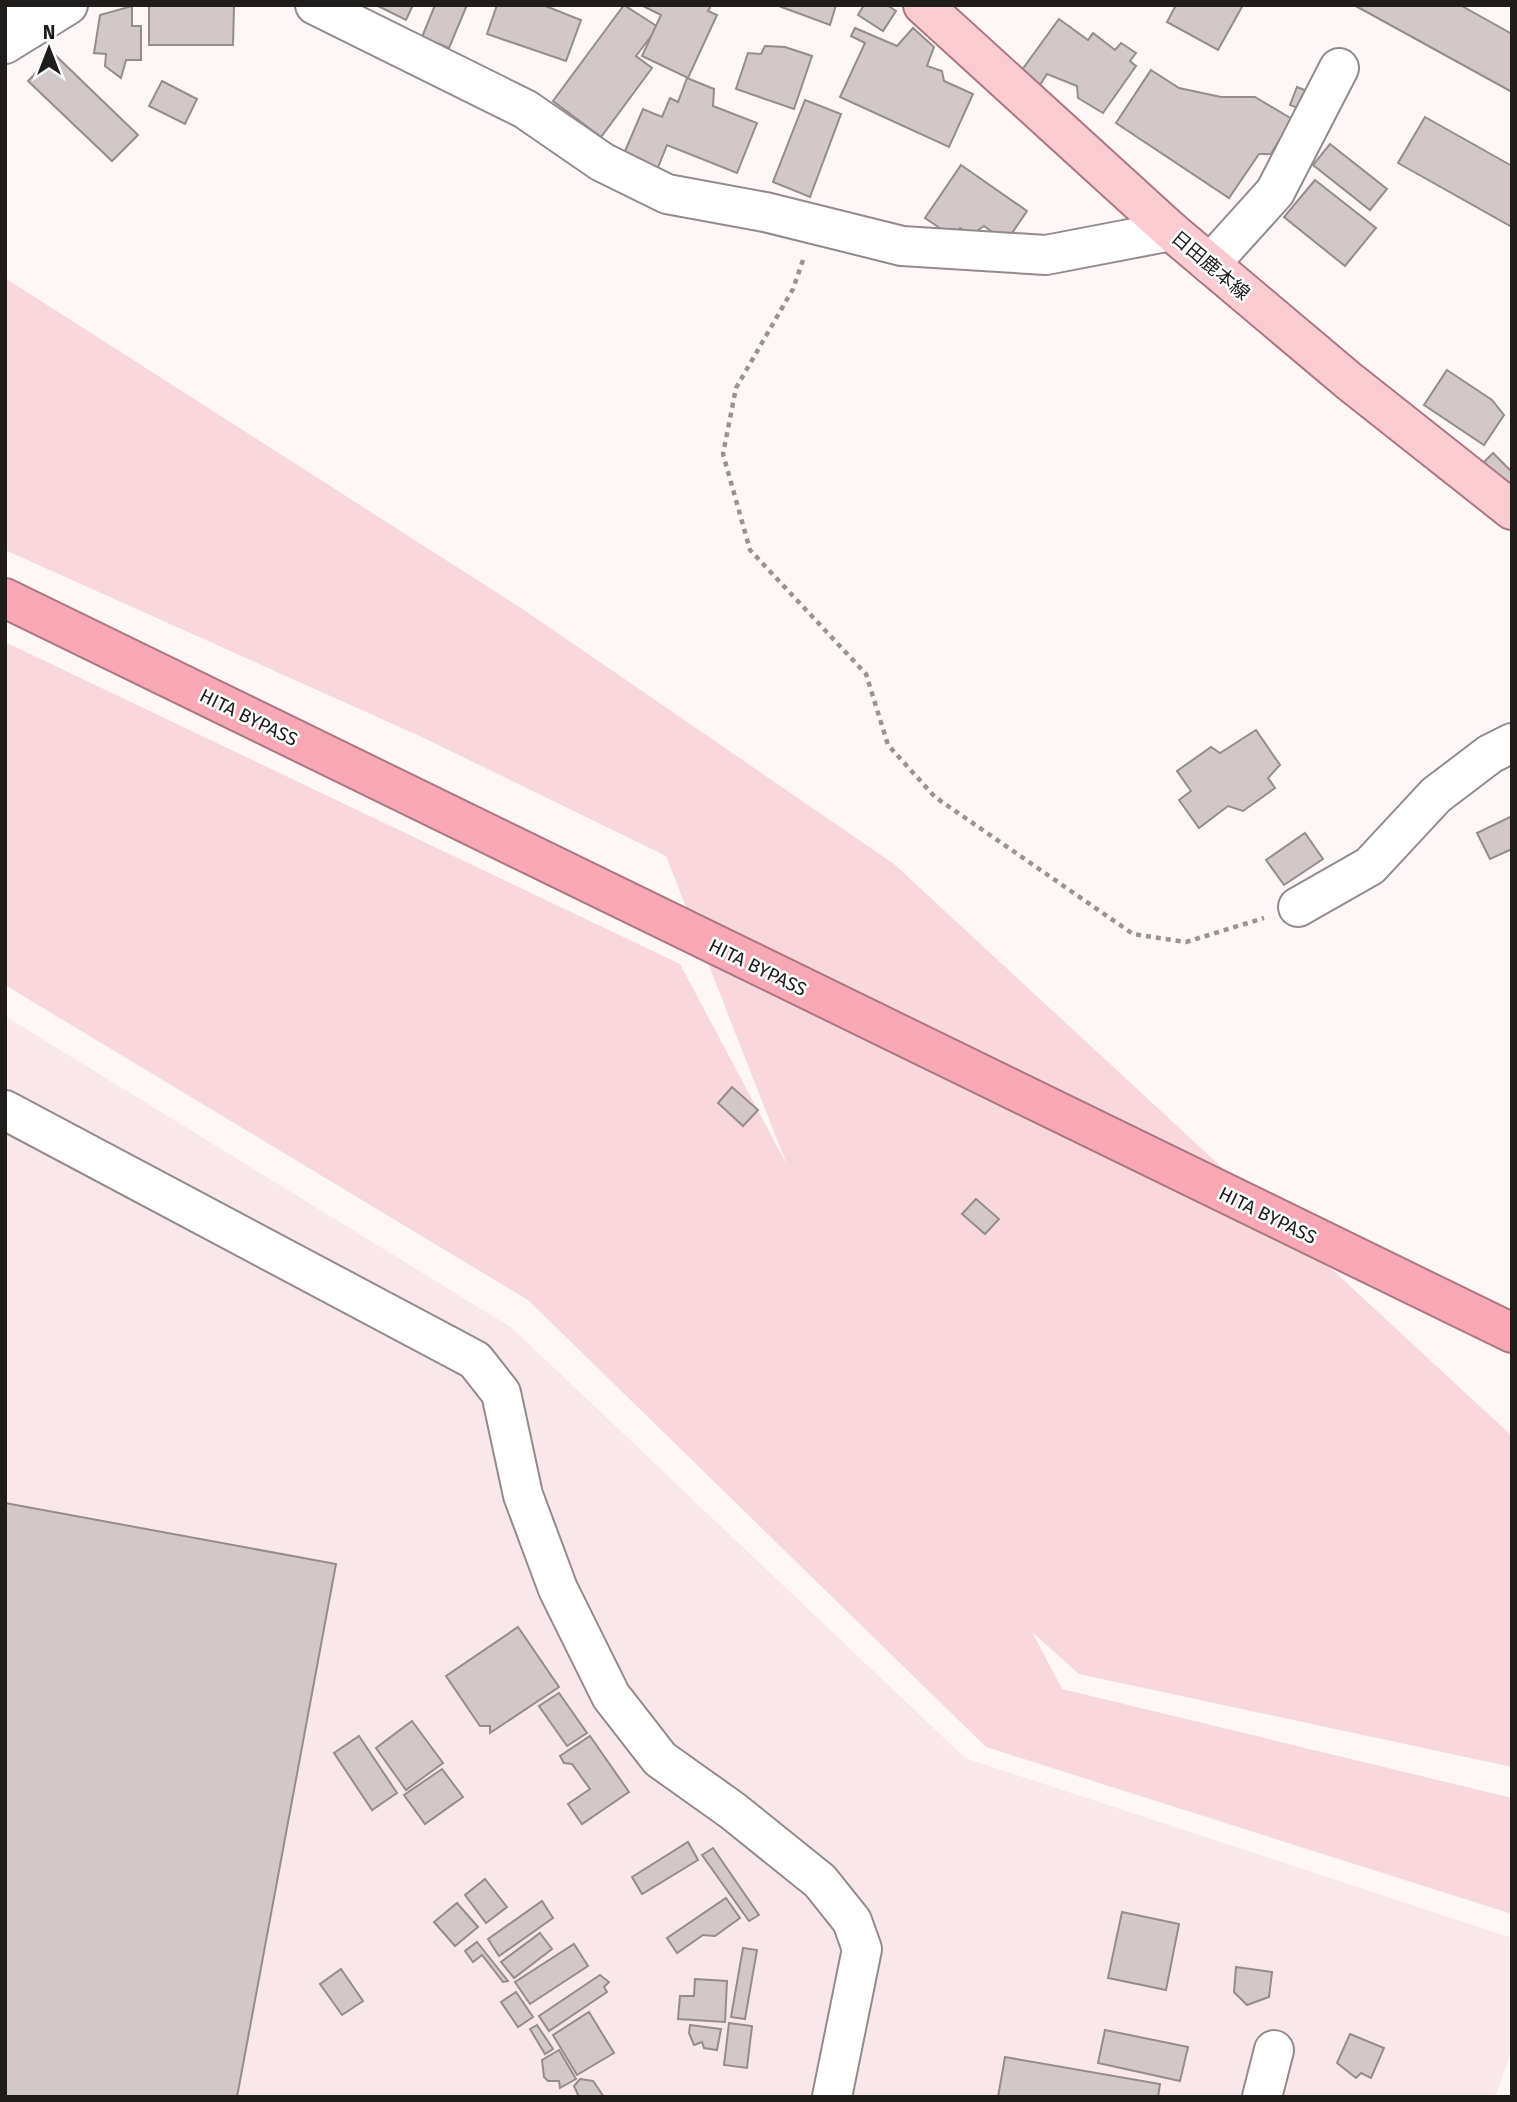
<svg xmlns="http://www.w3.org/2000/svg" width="1517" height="2102" viewBox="0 0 1517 2102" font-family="'Fira Sans','Noto Sans JP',sans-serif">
<rect width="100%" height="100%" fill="#fef6f7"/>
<polygon fill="#fae7e9" points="5,1016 512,1328 965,1758 1512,1938 1512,2050 1495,2097 5,2097"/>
<polygon fill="#f8d8dc" points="5,278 524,610 894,864 1512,1436 1512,1767 1079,1674 1032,1632 1062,1689 1512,1798 1512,1914 986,1747 528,1300 5,985 5,642 680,964 787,1165 666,856 424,738 5,550"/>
<g fill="#d2c8c9" stroke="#958c8d" stroke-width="2">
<polygon points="149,5 234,5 233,45 149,45"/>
<polygon points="376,5 413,5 406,20"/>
<polygon points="435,5 467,5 449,48 422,37"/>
<polygon points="497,5 543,5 581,20 566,61 487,34"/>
<polygon points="624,5 658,27 636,56 652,68 601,137 553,101"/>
<polygon points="641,5 711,5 708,11 717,15 688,78 642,56 661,15"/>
<polygon points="776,5 836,5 830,25"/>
<polygon points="864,5 887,5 896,11 883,31 858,15"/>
<polygon points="1176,5 1243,5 1218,50 1167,22"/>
<polygon points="1354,5 1460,5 1512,34 1512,92"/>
<polygon points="132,6 132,26 141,26 141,60 126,60 121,78 105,66 106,54 94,53 100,15"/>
<polygon points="1059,19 1088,40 1093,33 1115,50 1121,43 1136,53 1130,61 1136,66 1103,113 1078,98 1077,86 1047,74 1038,88 1019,74"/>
<polygon points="855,28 897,46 913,28 934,47 927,66 942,71 944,81 973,94 949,147 840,97 865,43 851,36"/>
<polygon points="765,46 785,47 812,56 794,109 736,89 748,53 761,54"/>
<polygon points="54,54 138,135 112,161 28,81"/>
<polygon points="1151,70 1179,88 1221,97 1255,97 1292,119 1271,154 1259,154 1229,198 1116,123"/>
<polygon points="687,78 714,89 713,106 757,123 737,173 667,145 657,170 623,156 643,109 662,117 670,98 678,102"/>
<polygon points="162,81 197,99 185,124 149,106"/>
<polygon points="1297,87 1312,93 1305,111 1290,105"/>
<polygon points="805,100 841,114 810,197 773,182"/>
<polygon points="1425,117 1512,166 1512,227 1398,163"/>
<polygon points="1330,144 1387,189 1370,210 1313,165"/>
<polygon points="961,165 1027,211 1006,242 984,226 971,235 960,228 953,237 925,218"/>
<polygon points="1315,180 1376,228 1345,266 1284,217"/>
<polygon points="1447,370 1492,400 1504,415 1484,445 1424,405"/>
<polygon points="1493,453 1512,472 1512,485 1481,465"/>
<polygon points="1256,730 1280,765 1268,778 1275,788 1243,811 1228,806 1199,828 1179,800 1191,791 1177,771 1211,747 1220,753"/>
<polygon points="1512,816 1512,849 1490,859 1477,833"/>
<polygon points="1305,833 1323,859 1284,885 1266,860"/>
<polygon points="732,1087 758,1110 743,1126 718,1103"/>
<polygon points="976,1199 999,1219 985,1234 962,1214"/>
<polygon points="5,1503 336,1564 237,2097 5,2097"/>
<polygon points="518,1627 559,1687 490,1733 490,1726 480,1726 446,1676"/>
<polygon points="559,1693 587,1733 567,1746 539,1706"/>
<polygon points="412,1721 443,1763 406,1790 376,1748"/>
<polygon points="359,1736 397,1793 372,1810 334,1753"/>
<polygon points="590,1736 629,1792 582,1824 568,1804 590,1789 572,1764 564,1763 560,1756"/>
<polygon points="442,1769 463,1797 425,1824 404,1795"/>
<polygon points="688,1842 698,1860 642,1894 632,1877"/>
<polygon points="713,1848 759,1915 749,1921 702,1855"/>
<polygon points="485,1879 507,1907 486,1923 465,1895"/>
<polygon points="726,1898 740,1918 715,1936 703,1935 677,1953 667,1938"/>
<polygon points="542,1901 553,1918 499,1956 488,1939"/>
<polygon points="457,1903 478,1927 455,1946 434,1922"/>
<polygon points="1122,1912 1179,1924 1166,1990 1108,1978"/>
<polygon points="540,1933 552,1949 514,1978 501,1962"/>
<polygon points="477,1942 508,1981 503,1982 482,1955 473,1962 465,1951"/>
<polygon points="574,1944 588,1966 530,2004 515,1982"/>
<polygon points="743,1948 757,1950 745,2019 731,2017"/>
<polygon points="1236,1967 1272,1972 1269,1997 1247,2005 1234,1992"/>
<polygon points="341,1969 363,2001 342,2015 320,1984"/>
<polygon points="600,1975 609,1982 604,1987 607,1992 549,2031 539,2016"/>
<polygon points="695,1979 727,1981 725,2022 678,2019 680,1996 694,1996"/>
<polygon points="516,1992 533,2017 518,2027 501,2002"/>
<polygon points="589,2012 614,2053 577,2075 553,2035"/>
<polygon points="729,2023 752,2026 747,2068 724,2065"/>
<polygon points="537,2025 553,2049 545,2054 530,2029"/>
<polygon points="690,2025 721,2029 717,2050 704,2048 702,2042 694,2045 689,2033"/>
<polygon points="1105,2030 1188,2047 1180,2081 1098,2063"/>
<polygon points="1350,2034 1384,2048 1371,2078 1361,2073 1356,2078 1337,2063"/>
<polygon points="559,2050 576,2079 560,2088 559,2081 548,2081 544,2077 542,2060"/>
<polygon points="1005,2057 1160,2084 1158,2097 998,2097"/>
<polygon points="580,2079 593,2081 604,2097 579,2097 574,2086"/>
</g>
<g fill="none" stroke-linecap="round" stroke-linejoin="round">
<defs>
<g id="minor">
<polyline points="315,5 525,109 602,162 667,194 765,212 902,246 1046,255 1171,231"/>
<polyline points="5,7 29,29"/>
<polyline points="5,44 68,5"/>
<polyline points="1210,264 1275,192 1339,68"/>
<polyline points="1298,907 1370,866 1436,795 1490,754 1512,743"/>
<polyline points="5,1110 475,1360 501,1393 523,1495 558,1589 611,1696 660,1759 733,1811 820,1881 852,1921 862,1949 832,2097"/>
<polyline points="1262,2097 1274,2050"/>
</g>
<polyline id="major" points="923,5 1171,231 1349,381 1512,510"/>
<polyline id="highway" points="5,598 1512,1333"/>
</defs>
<use href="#minor" stroke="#938a8b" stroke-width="42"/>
<use href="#major" stroke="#ac777f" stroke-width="42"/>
<use href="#highway" stroke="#ac777f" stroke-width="42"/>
<polyline stroke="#999494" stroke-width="4.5" stroke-dasharray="5 5" stroke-linecap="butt" points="803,260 793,289 736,388 723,454 750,550 866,674 888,745 935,797 1133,934 1186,942 1264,918"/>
<use href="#minor" stroke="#fff" stroke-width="38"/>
<use href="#major" stroke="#fbcbd2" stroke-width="38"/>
<use href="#highway" stroke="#f8a8b4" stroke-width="38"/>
</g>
<g text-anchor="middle" stroke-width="5" stroke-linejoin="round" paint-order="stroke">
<g font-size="19" fill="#1f1c1c" stroke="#fff">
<text transform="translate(1211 265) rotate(40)" y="7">日田鹿本線</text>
<text transform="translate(249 717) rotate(26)" y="7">HITA BYPASS</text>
<text transform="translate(758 967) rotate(26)" y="7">HITA BYPASS</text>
<text transform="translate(1268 1215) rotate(26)" y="7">HITA BYPASS</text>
</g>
</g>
<rect width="1517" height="2102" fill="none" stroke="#1f1c1c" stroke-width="14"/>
<g transform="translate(49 49)" stroke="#ffffff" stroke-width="5" paint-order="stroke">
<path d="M0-5L12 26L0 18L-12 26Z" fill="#1f1c1c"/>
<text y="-10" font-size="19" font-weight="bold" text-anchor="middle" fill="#1f1c1c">N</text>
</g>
</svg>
